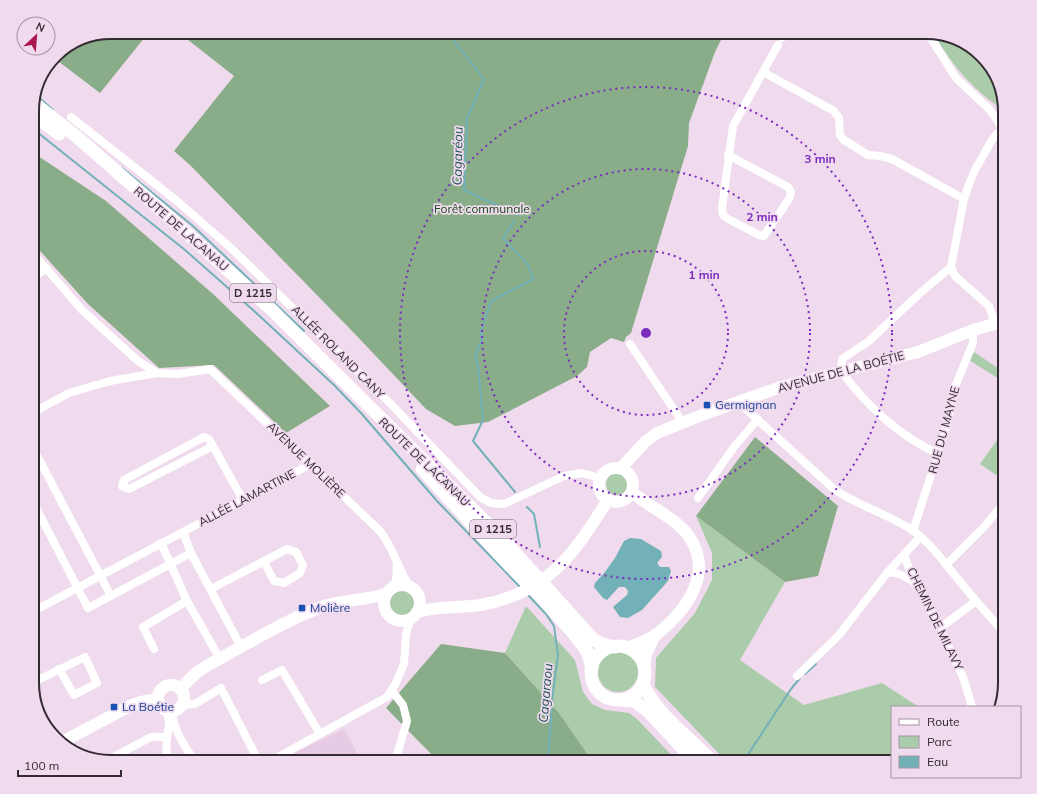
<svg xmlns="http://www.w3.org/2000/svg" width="1037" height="794" viewBox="0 0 1037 794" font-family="Mulish,sans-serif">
<rect width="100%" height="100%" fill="#f0daed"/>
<polygon fill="#e7cbe4" points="344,729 362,762 277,762 313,744"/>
<g fill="#abccab">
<path d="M934,34L974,48L997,76L1005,111C975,92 952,66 934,34Z"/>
<polygon points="974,352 1005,373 1005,383 969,360"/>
<polygon points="1005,429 1005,481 980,464"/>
<circle cx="617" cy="484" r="11"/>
<polygon points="696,516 785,582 740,660 804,705 882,683 919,707 892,707 892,762 727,762 655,687 656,658 695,613 712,580 712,553"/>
<circle cx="402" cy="603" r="12"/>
<polygon points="526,606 575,660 583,692 592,704 605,710 629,713 637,719 678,762 593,762 559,713 505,653"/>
<circle cx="618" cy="672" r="20"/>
</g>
<g fill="#89ad88">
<path d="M111,32H149L100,93L54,58C68,39 89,36 111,32Z"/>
<polygon points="178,32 725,32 715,52 689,123 688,146 631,333 626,337 624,342 611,338 590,352 587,367 577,376 488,422 455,426 426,409 354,333 190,165 174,151 234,76"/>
<polygon points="32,152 106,201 213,294 330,406 286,433 214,365 159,368 88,304 32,242"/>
<polygon points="755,437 838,506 818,576 785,582 696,516"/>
<polygon points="441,644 505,653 559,713 593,762 439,762 386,708"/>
</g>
<polygon fill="#72b1b8" points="630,538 641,539 661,551 662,557 657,563 660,567 669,567 671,571 668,581 642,610 628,618 620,617 613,607 627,595 628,591 625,587 619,587 607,600 603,598 594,587 595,583 605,572 615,558 624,541"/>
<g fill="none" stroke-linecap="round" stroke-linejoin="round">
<g stroke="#72b1b8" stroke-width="2">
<polyline points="447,32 484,79 467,119 464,190 518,215"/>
<polyline points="35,94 53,110"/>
<polyline points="32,128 185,250 253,310 334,385 361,413 437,501 521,588"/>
<polyline points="122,168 193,226 304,331"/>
<polyline points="515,492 473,441 483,420 478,365 475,356 482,339 481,332 491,301 533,279 528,265 503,238 515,220"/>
<polyline points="527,507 534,514 540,547"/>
<polyline points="527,594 546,614 554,626 558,655 553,692 548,762"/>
<polyline points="805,674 816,664"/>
<polyline points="743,762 791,689 800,678"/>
</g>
<g stroke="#fff" stroke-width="8">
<polyline points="927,32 956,78 989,109 996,118 1002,129 993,138 975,170 969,184 964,199 951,267 955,276 989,306 995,323"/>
<polyline points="782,38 787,32"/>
<polyline points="763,72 834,111 839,118 840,135 844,140 868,155 880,156 892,159 964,199"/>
<polyline points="71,117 177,201 231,248 385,398 480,497 491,503 504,504 564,476 582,473 600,478"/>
<polyline points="728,155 788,187 791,192 789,199 764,236 759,235 728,219 723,215 722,208 733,126 778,45"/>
<path d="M32,252L82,310L138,361L157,373L178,374L210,369L380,531C394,549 398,569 410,587"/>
<polyline points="32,279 46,268"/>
<polyline points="1002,340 1005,342"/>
<polyline points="630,344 683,423"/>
<path d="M738,402L834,489C858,506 888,514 912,530C928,541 941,558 953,573C969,593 987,614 1005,633"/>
<polyline points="32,413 69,393 110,381 157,373"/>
<polyline points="32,446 111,596"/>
<polyline points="213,446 129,489 122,486 124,480 204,437 209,439 243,500"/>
<path d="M939,454C900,437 866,405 841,371L842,359L869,341L919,294L951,267"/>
<polyline points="698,498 734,447 758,419"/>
<polyline points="913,531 947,425 955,387 973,343 973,330"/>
<polyline points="183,532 311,464"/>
<polyline points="161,543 187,601 220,659"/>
<polyline points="191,553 241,647"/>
<polyline points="904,555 914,582 927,603 938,624 942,628 942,633 963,677 972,707"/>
<polyline points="946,565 983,528 1005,502"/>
<path d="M887,573C897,571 905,577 914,582"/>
<polyline points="392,588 396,580 397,563"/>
<polyline points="211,589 287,549 296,552 303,565 300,573 284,583 274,581 264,562"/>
<polyline points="32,612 183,532 191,553 88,608 32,500"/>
<polyline points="942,628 944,625 976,601"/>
<polyline points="154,649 143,627 187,601"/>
<polyline points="797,676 839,635 887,573 920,537"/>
<polyline points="262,680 282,670 320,734"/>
<polyline points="32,683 85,657 97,683 74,695 59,669"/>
<polyline points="392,691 403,705 407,721 396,758 397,762"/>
<polyline points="182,705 195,704 221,688 259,762"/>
<path d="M166,710C167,714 169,719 169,723C168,736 163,750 170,762"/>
<path d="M172,711C173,730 185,746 195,762"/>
<polyline points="106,761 151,737 166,737"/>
<polyline points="269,762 387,697 395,685 404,664 406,634 411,618"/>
</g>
<g stroke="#fff" stroke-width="12">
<circle cx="616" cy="485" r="17"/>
<polyline points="621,468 646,441 657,433 707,413 781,387 918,352 973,330 1005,321"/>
<circle cx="402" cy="603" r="18"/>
<path d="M417,612C438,606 460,608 481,605C549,593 574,553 608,500"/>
<path d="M626,648C635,645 649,639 657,634C687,610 715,572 688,535C675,518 653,509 637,496L631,493"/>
<polyline points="644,668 646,654 655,635"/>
<circle cx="171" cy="698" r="13"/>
<path d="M180,689L196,673L208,665C246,645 283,621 324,606C344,599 367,601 387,593"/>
<polyline points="60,743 132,705 141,702 158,699"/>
</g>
<g stroke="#fff" stroke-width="13">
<polyline points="33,102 77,137 171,219 271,309 501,537 593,639 602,644 615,647"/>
<polyline points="32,114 59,134"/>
<polyline points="422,469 509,565 539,595 574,634 587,651 592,668"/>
<circle cx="618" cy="673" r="27"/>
<path d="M643,684C658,716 689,737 713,762"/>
<polyline points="623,700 634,701 649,712 695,762"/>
</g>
</g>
<g fill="none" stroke="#7b2cbf" stroke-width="2" stroke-dasharray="2 4">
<circle cx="646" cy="333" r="82"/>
<circle cx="646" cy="333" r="164"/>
<circle cx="646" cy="333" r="246"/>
</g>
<g fill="#1a4fb4" stroke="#f0daed" stroke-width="1.5">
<rect x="703" y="401" width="8" height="8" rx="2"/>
<rect x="298" y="604" width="8" height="8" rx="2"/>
<rect x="110" y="703" width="8" height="8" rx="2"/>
</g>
<g text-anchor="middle" stroke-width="3.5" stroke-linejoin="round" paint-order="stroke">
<g fill="#f0daed" stroke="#6c5f6a" stroke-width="1">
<rect x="230" y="284" width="46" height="18" rx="3"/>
<rect x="470" y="520" width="46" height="18" rx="3"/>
</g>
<g font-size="11" font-weight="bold" fill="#332a32">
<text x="253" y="297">D 1215</text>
<text x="493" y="533">D 1215</text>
</g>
<g font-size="12" fill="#154919" stroke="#f0daed">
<text x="482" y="213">Forêt communale</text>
</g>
<g font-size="12" fill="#332a32" stroke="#f0daed">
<text transform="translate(181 229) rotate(41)" y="4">ROUTE DE LACANAU</text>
<text transform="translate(338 352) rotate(45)" y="4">ALLÉE ROLAND CANY</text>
<text transform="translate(841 372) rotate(-15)" y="4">AVENUE DE LA BOÉTIE</text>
<text transform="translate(944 430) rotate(-75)" y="4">RUE DU MAYNE</text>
<text transform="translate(306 460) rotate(44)" y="4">AVENUE MOLIÈRE</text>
<text transform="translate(424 462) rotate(44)" y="4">ROUTE DE LACANAU</text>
<text transform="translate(247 498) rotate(-28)" y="4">ALLÉE LAMARTINE</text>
<text transform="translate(935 619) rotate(64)" y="4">CHEMIN DE MILAVY</text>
</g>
<g font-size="12" fill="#164399" stroke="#f0daed" text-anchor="start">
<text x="715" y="409">Germignan</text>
<text x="310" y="612">Molière</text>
<text x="122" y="711">La Boétie</text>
</g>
<g font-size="13" font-style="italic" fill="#20565c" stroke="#f0daed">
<text transform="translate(457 156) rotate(-89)" y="5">Cagaréou</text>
<text transform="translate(545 693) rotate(-85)" y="5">Cagaraou</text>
</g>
</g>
<path d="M0 0H1037V794H0ZM111 39H926A72 72 0 0 1 998 111V683A72 72 0 0 1 926 755H111A72 72 0 0 1 39 683V111A72 72 0 0 1 111 39Z" fill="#f0daed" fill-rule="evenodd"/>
<path fill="none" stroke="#332a32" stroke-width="2" d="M111 39H926A72 72 0 0 1 998 111V683A72 72 0 0 1 926 755H111A72 72 0 0 1 39 683V111A72 72 0 0 1 111 39Z"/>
<circle cx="646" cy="333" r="6" fill="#7b2cbf" stroke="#f0daed" stroke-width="2"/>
<g font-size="12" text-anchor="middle" font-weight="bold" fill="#7b2cbf" stroke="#f0daed" stroke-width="3.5" stroke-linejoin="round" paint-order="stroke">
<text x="820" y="163">3 min</text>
<text x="762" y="221">2 min</text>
<text x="704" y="279">1 min</text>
</g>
<rect x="891" y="706" width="130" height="72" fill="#f0daed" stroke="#a494a2"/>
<rect x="899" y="719" width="20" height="6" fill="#ffffff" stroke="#a494a2"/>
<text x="927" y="726" font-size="12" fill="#332a32">Route</text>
<rect x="899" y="736" width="20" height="12" fill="#abccab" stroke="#a494a2"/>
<text x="927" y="746" font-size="12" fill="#332a32">Parc</text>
<rect x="899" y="756" width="20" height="12" fill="#72b1b8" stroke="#a494a2"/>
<text x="927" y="766" font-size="12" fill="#332a32">Eau</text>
<g transform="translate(36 36) rotate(26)"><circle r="19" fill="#f0daed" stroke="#a494a2"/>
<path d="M0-3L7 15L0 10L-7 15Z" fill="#aa174b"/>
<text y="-6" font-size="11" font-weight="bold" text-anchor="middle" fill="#332a32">N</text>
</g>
<path d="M18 770v6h103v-6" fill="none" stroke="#332a32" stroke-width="2"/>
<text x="24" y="770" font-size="12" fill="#332a32" stroke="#f0daed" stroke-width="3" paint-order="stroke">100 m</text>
</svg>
